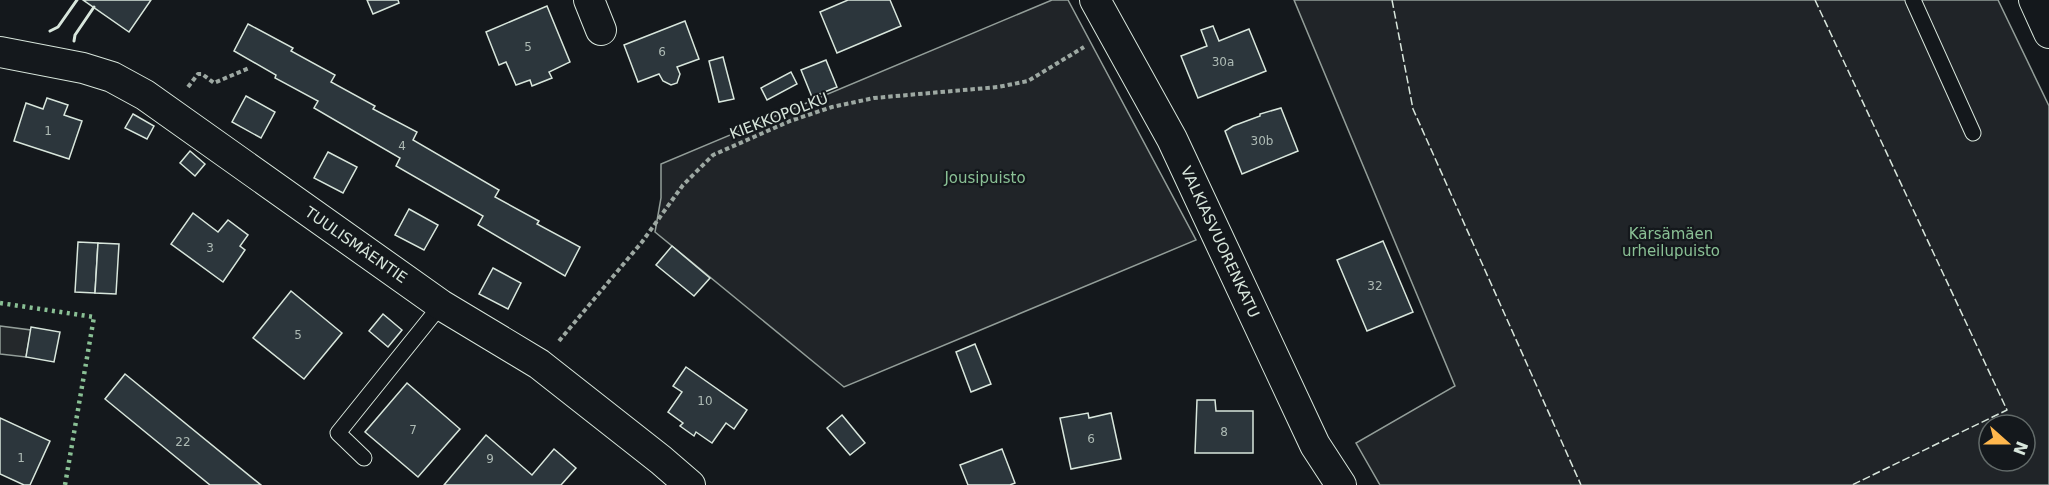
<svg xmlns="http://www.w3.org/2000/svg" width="2049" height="485" viewBox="0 0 2049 485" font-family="'DejaVu Sans',sans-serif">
<rect width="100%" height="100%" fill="#14181c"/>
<g fill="#202428" stroke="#939e99" stroke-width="1.5" fill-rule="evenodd">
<polygon points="1052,0 1068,0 1196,240 844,387 655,232 661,198 661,164"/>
<path d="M1294,0H1998L2049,106V485H1380L1356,443L1455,386ZM1989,425H2025V461H1989Z"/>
</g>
<polygon fill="#24282b" stroke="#939e99" stroke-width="1.5" points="0,326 31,330 26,357 0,354"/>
<g fill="#2c363c" stroke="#d8e6dc" stroke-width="1.5">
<polygon points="83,0 151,0 129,32"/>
<polygon points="367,0 398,0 399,3 373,14"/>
<polygon points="848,0 890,0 901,26 837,53 820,12"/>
<polygon points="547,6 570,62 549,72 552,78 532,86 530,80 516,85 506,62 499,65 486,32"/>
<polygon points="685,21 699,59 677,67 680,74 677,83 671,85 663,81 659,74 638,82 624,45"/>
<polygon points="248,24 293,48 291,51 335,75 331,82 375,106 373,109 417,132 413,140 499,190 495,197 539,221 537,224 580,247 565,276 478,225 483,216 396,166 400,158 314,108 318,101 275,78 276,75 234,51"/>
<polygon points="1213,26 1219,41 1249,29 1266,71 1198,98 1181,56 1207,46 1201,30"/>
<polygon points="723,57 734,99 719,102 709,61"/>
<polygon points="826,60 837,87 812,97 801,70"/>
<polygon points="791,72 797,84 767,100 761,88"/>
<polygon points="246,96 275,112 261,138 232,122"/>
<polygon points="47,98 68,105 64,115 82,121 69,159 14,141 26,103 43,109"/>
<polygon points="1281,108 1298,151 1242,174 1225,131 1233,126 1260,116 1260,114"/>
<polygon points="133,114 154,126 147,139 125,128"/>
<polygon points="190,151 205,164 195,176 180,163"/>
<polygon points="328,152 357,167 343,193 314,178"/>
<polygon points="409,209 438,225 424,250 395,235"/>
<polygon points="193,213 218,232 228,220 248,235 240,246 245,250 223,282 171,244"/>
<polygon points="1383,241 1413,312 1367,331 1337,260"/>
<polygon points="78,242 98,243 95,293 75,292"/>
<polygon points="98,243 119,244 116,294 95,293"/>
<polygon points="672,246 710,278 694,296 656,265"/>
<polygon points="493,268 521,283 508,309 479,294"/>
<polygon points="291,291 342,333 304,379 253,338"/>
<polygon points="383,314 402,330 388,347 369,331"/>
<polygon points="31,327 60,332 54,362 26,357"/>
<polygon points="975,344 991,384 971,392 956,352"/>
<polygon points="686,367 747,410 734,429 726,423 712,443 696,432 694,436 680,426 683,423 668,412 682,392 673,386"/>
<polygon points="125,374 261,485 210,485 105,399"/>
<polygon points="407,383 460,429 418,477 365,432"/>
<polygon points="1197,400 1215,400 1216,411 1253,411 1253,453 1195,453"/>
<polygon points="1088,413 1089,418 1111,413 1121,459 1071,469 1060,418"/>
<polygon points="842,415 865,443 850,455 827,428"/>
<polygon points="0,418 50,441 30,485 24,485 0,474"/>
<polygon points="486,435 532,475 554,449 576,468 561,485 444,485"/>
<polygon points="1002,449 1015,483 1010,485 968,485 960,465"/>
</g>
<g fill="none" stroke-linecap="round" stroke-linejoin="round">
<defs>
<g id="lane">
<polyline points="1913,0 1973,133"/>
<polyline points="364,458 338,433 441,305"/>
</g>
<g id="street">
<polyline points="589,0 601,30"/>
<polyline points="1095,0 1172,139 1315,445 1341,485"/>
<polyline points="2034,0 2049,33"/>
<polyline points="0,52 83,68 112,77 145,95 441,305 539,364 661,460 690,485"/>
</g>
</defs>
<use href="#lane" stroke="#d8e6dc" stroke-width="17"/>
<use href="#street" stroke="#d8e6dc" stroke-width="32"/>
<g stroke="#9da8a2" stroke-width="4" stroke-dasharray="4.5 3" stroke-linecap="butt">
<polyline points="188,87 198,74 202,74 214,83 249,68"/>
<polyline points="559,341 642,242 683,185 713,155 790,121 832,107 874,98 998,87 1028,81 1084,47"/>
</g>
<use href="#lane" stroke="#14181c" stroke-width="15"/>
<use href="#street" stroke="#14181c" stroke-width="30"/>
<polyline stroke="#8ac095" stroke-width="4.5" stroke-dasharray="3 4.5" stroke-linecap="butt" points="0,303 94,317 65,485"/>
<g stroke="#d8e6dc" stroke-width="1.5" stroke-dasharray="8 3" stroke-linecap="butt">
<polyline points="1392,0 1413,109 1581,485"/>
<polyline points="1815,0 2007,410 1852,485"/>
</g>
<g stroke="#d8e6dc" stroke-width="3">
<polyline points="50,31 58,27 77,0"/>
<polyline points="74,41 75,35 94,7"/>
</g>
</g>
<g text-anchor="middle" stroke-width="4.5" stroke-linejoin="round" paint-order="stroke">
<g font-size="12" fill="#adbab4">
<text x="528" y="51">5</text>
<text x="662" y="56">6</text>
<text x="1223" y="66">30a</text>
<text x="48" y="135">1</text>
<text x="1262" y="145">30b</text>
<text x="402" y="150">4</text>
<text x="210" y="252">3</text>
<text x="1375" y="290">32</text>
<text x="298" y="339">5</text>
<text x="705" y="405">10</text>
<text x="413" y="434">7</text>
<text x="1224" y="436">8</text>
<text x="1091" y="443">6</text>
<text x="183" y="446">22</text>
<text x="21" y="462">1</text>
<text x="490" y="463">9</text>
</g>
<g font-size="15" fill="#d8e6dc" stroke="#14181c">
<text transform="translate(779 116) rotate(-21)" y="5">KIEKKOPOLKU</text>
<text transform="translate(1220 242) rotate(65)" y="5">VALKIASVUORENKATU</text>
<text transform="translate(356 245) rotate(35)" y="5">TUULISMÄENTIE</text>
</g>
<g font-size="15" fill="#8ac095" stroke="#14181c">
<text x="985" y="183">Jousipuisto</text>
<text x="1671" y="239">Kärsämäen<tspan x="1671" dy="17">urheilupuisto</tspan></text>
</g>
</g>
<g transform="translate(2007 443) rotate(111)"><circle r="28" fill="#14181c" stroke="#626a69" stroke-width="1.5"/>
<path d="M0-4.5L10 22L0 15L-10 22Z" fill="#ffb74d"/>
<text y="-9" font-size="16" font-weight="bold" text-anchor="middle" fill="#d8e6dc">N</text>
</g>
</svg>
